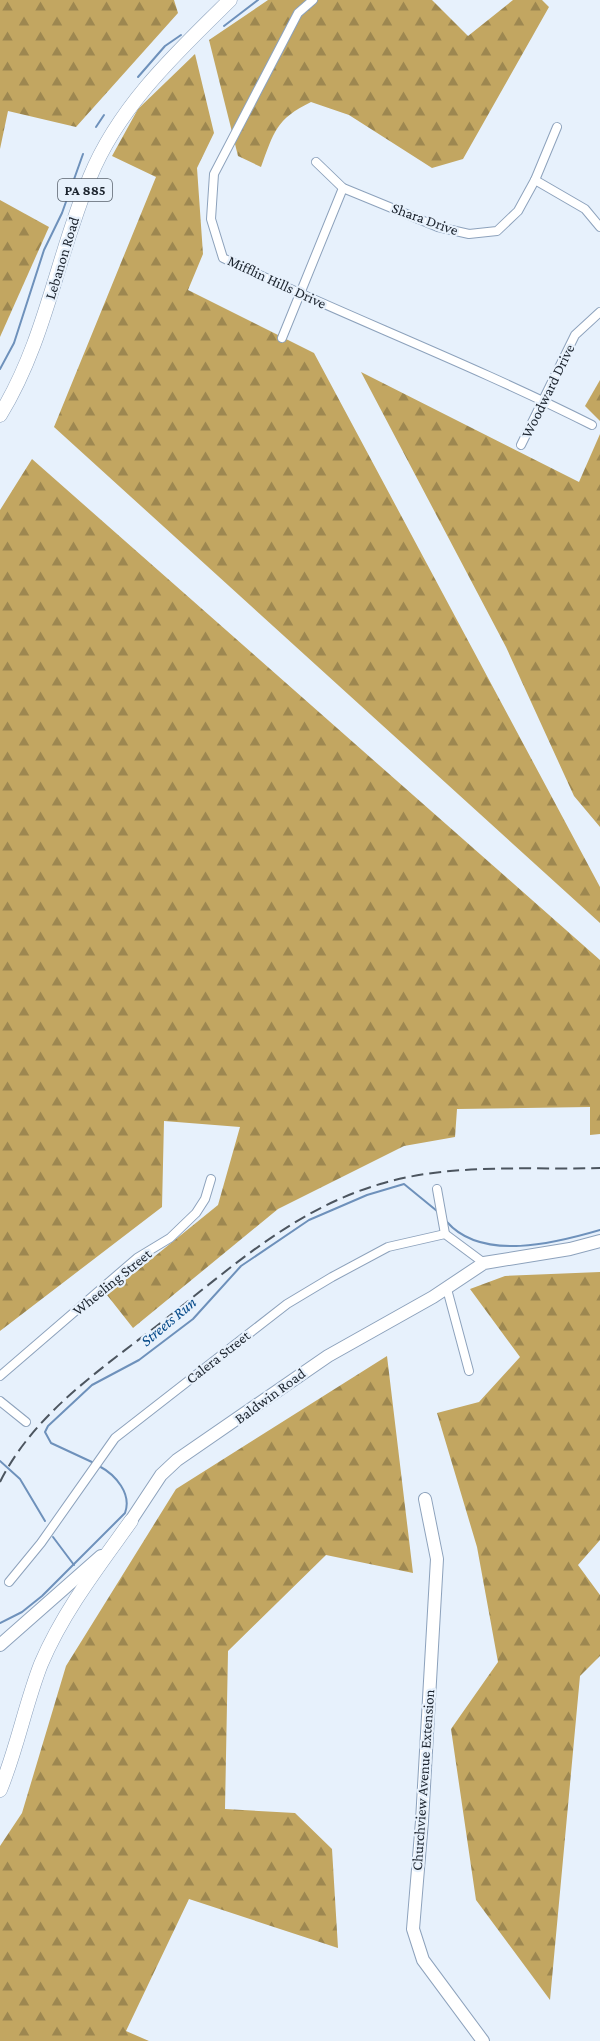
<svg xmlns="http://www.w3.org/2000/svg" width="600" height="2041" viewBox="0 0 600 2041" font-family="'Crimson Pro',serif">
<defs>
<pattern id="forest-firs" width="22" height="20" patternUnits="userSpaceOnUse" patternTransform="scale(1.5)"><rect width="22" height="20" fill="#c2a661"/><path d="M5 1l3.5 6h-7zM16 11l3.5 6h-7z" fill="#9d8750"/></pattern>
</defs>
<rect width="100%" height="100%" fill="#e7f1fc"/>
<g fill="url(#forest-firs)">
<polygon points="0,0 174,0 178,13 76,127 8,111 0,149"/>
<path d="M268,0H432L468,36L513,0H542L549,7L463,159L432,168L349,115L311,102C276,119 274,132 261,167L238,156L209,40Z"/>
<polygon points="195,54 214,133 197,168 203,254 188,290 314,353 600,887 600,923 54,427 156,177 112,156 138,109"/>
<polygon points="0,200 49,227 0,337"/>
<polygon points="361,372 579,482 600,434 600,827 574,796 506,647"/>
<polygon points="600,380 600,421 585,406"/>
<polygon points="32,459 600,960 600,1134 590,1135 590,1107 457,1109 455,1137 404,1146 278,1209 133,1328 107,1295 218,1205 240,1127 164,1121 162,1207 0,1331 0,510"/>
<polygon points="600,1272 600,1540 578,1565 600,1595 600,1656 580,1676 550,2000 476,1900 451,1729 498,1662 477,1547 437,1413 479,1402 520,1357 470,1289 505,1276"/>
<polygon points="387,1356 413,1573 326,1555 228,1651 225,1809 295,1813 332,1849 338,1948 189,1899 126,2031 149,2041 0,2041 0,1846 22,1813 66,1666 176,1489"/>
</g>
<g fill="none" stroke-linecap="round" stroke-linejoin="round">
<g stroke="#6e91bb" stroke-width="2">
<polyline points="224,26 258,0"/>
<polyline points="138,77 165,46 181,35"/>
<polyline points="96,127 104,115"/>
<polyline points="0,369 14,343 44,250 62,213 83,154"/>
<path d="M447,1222C482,1262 556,1243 600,1230"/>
<polyline points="0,1461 20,1479 45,1521"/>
<polyline points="94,1463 51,1443 45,1432 48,1426 92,1385 139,1360 193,1319 241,1266 309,1220 367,1195 404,1184 437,1211"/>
<polyline points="53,1537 74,1565"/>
<path d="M0,1623L22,1612L42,1596L125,1513C132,1494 116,1475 99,1466"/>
</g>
<defs>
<g id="street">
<path d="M313,0L298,13L214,174L211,219L223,258C345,316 471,364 592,425"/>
<polyline points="316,162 343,188 438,227 469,234 497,231 518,211 535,180 557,127"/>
<polyline points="535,180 585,209 600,227"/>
<polyline points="282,338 343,188"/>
<polyline points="521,445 575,335 600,312"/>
<polyline points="437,1189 445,1234"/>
<polyline points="447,1289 469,1371"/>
<polyline points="0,1376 137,1258 170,1238 196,1213 205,1199 211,1179"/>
<polyline points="0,1401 26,1422"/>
<polyline points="9,1582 41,1543 115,1438 287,1304 332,1277 388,1247 445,1234 484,1263"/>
</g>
<g id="secondary">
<polyline points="425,1499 437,1559 422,1821 413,1929 423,1960 483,2041"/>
<polyline points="126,1528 161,1475 177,1460 328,1356 433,1297 484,1263 570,1249 600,1241"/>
<polyline points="0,1645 101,1556"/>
</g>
<g id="primary">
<path d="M0,415C45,342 57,256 90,177C119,106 176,53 230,0"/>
<path d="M0,1790C17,1749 25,1705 41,1664C63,1612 98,1567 131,1521"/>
</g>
</defs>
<use href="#street" stroke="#8da2bc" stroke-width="10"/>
<use href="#secondary" stroke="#8da2bc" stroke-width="14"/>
<use href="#primary" stroke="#8da2bc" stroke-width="15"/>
<use href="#street" stroke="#fff" stroke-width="8"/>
<use href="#secondary" stroke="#fff" stroke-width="12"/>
<use href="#primary" stroke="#fff" stroke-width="14"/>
<path stroke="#4c555f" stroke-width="2" stroke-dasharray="12 6" stroke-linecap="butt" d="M0,1482C35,1412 103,1368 163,1321C232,1267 297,1207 384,1183C452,1163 529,1170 600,1168"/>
</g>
<g text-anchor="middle" stroke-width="4.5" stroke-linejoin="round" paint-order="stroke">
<rect fill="#e7f1fc" stroke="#59626c" stroke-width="1.5" x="58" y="179" width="54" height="22" rx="4.5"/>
<g font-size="14" font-weight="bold" fill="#1c242e">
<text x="85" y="195">PA 885</text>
</g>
<g font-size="15" fill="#1c242e" stroke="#e7f1fc">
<text transform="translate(425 219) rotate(20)" y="5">Shara Drive</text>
<text transform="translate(62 258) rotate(-73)" y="5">Lebanon Road</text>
<text transform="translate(277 282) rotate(25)" y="5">Mifflin Hills Drive</text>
<text transform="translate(548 391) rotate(-64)" y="5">Woodward Drive</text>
<text transform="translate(112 1282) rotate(-39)" y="5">Wheeling Street</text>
<text transform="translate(218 1357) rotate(-38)" y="5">Calera Street</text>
<text transform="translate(270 1396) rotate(-36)" y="5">Baldwin Road</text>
<text transform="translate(423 1780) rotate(-86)" y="5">Churchview Avenue Extension</text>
</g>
<g font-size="16" font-style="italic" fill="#034888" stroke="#e7f1fc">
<text transform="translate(168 1321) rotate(-40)" y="6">Streets Run</text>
</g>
</g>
</svg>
